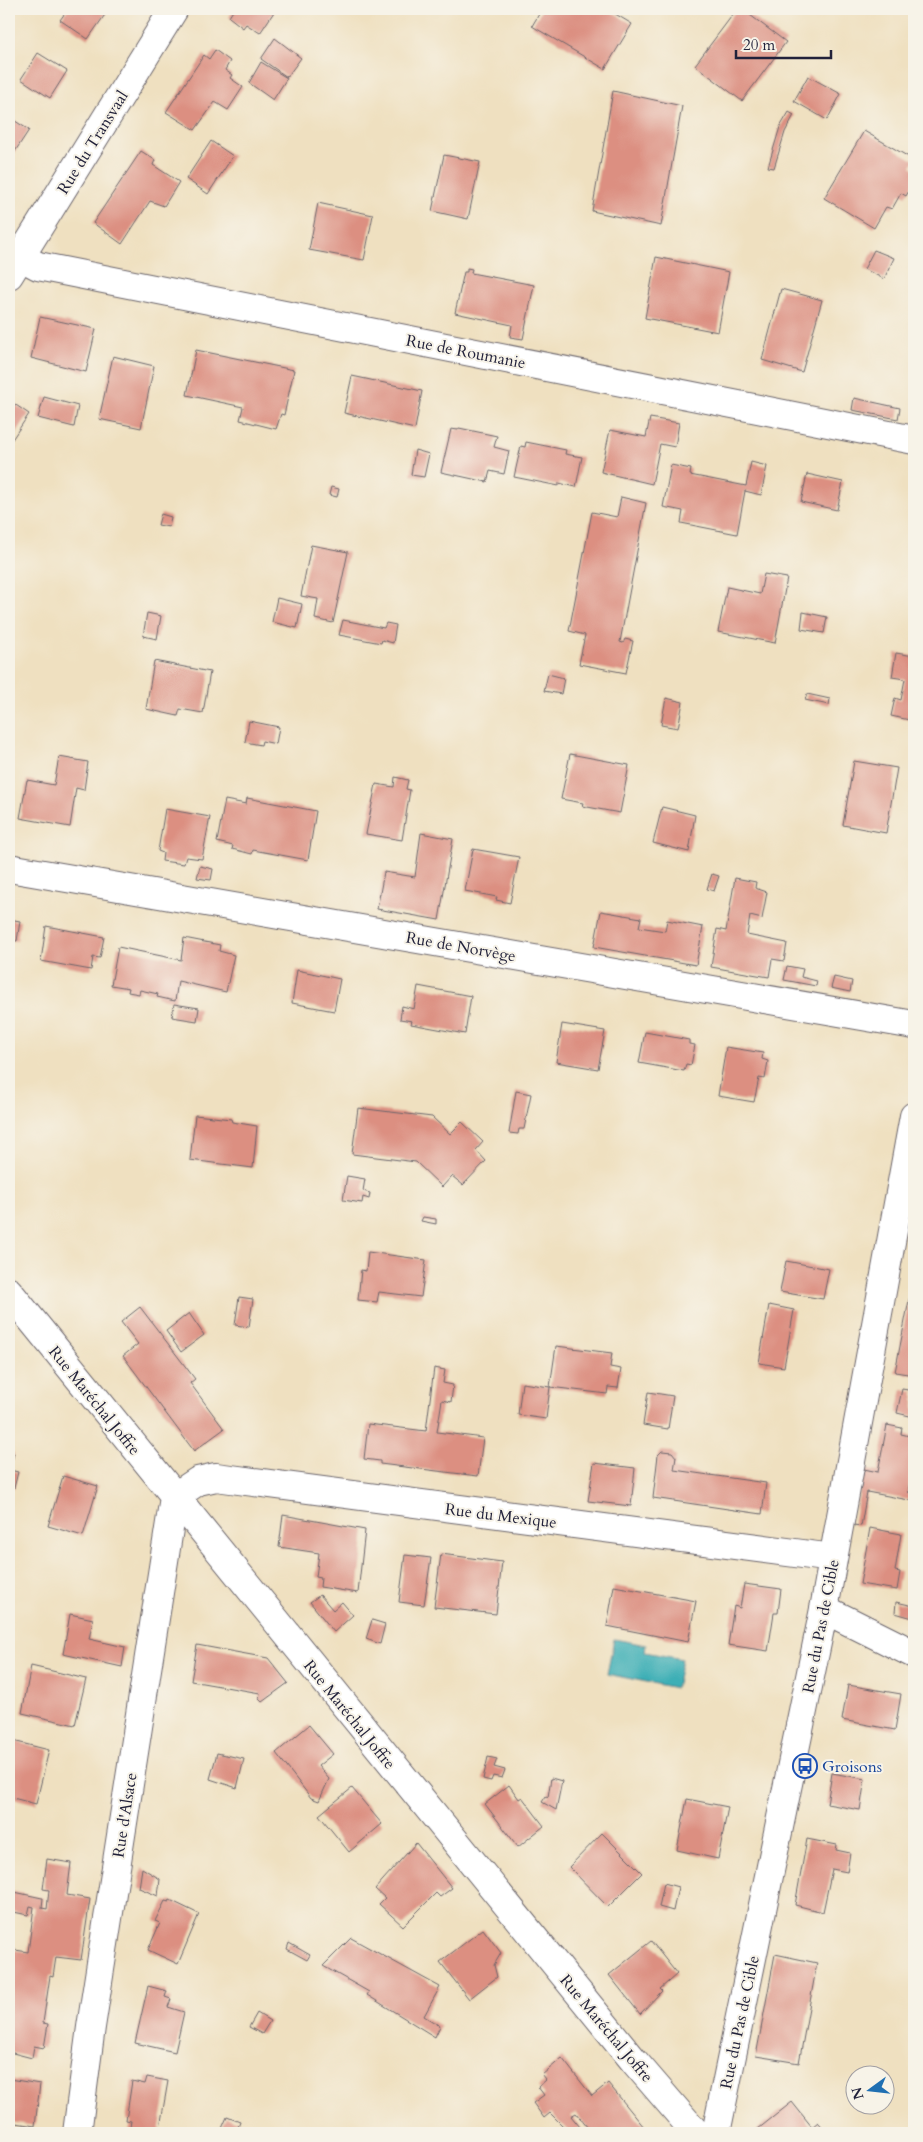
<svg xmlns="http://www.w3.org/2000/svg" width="923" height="2142" viewBox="0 0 923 2142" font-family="Cardo,serif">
<rect width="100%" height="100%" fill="#f7f3e8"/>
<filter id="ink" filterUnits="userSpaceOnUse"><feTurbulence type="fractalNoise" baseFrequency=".02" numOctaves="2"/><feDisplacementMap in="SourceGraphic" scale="10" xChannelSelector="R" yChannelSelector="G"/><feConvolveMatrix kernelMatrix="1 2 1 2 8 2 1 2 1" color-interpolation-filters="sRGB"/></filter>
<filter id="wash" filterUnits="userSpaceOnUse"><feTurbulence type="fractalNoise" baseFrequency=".0096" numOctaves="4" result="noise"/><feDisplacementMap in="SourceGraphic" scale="20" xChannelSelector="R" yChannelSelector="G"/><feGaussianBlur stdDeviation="1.12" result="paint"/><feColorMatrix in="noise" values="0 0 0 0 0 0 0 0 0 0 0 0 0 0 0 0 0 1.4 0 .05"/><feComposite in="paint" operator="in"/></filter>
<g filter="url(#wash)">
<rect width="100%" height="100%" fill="#efe0c0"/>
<polygon fill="#3eafb6" stroke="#306878" points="614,1639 646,1645 645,1652 682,1659 676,1688 607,1674"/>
<g id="blocks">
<g fill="#dc8f81">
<polygon points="68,9 109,9 88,39 60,20"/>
<polygon points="234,9 276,9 260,33 246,24 243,28 229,17"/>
<polygon points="542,9 607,9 632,24 605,69 532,26"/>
<polygon points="737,9 742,9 786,42 742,101 695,65"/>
<polygon points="275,38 301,58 287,77 261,59"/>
<polygon points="215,50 230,61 225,70 232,75 230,78 243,87 228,110 215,102 195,130 166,112 204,55 209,59"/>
<polygon points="38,53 67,71 50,98 21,79"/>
<polygon points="261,62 287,78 273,100 249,83"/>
<polygon points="808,76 841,94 827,120 794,101"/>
<polygon points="613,91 682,106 661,226 592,211"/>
<polygon points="789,112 794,115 785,132 774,168 768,167 780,127"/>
<polygon points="9,117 29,130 10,159 9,158"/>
<polygon points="864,131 914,160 911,166 914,168 914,182 906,196 901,193 892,209 886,207 874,228 824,198"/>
<polygon points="211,141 233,156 208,194 186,179"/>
<polygon points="141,151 155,160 153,165 179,182 164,206 150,201 122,244 93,223"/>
<polygon points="444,155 480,162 468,219 432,211"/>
<polygon points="318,203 373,215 364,260 309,250"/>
<polygon points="874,250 894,258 884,279 864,269"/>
<polygon points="656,257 729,272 718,332 645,318"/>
<polygon points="467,268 472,269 471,273 534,285 523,339 510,337 512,325 455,313 464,272 467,272"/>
<polygon points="781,289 822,300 802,372 762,360"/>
<polygon points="40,317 96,329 86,372 31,358"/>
<polygon points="196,350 294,370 284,415 281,414 276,429 240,420 243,407 187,395"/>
<polygon points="113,356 154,366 141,428 99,419"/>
<polygon points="352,376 422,391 415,429 344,413"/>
<polygon points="44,397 78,406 74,427 38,418"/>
<polygon points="854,398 900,408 898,419 852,410"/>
<polygon points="13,403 29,414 9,444 9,404 12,405"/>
<polygon points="650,418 679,423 675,447 660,444 652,484 601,472 610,430 646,437"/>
<polygon points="459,428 497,436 494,447 509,451 504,474 490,471 487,482 441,472 451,429 458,430"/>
<polygon points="526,442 566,450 565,454 582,457 576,487 559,483 559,486 514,477 521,446 525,447"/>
<polygon points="415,450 429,454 424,477 411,475"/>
<polygon points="751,462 767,466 761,495 745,491 737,534 681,523 683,511 663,507 671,465 691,469 690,475 746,486"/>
<polygon points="807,474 843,482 837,510 801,502"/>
<polygon points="331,487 339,489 337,497 329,495"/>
<polygon points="621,497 646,503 620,642 623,643 625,639 633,641 626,673 579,664 585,635 569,631 592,512 617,517"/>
<polygon points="161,514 171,517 169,527 158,525"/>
<polygon points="311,545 348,552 333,623 315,619 318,599 301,596"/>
<polygon points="764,574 787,578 775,643 718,632 727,587 760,594"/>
<polygon points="277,598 302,604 297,628 272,622"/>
<polygon points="803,612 827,617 824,633 801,629"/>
<polygon points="147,613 161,616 157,639 143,636"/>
<polygon points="343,620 384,628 386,623 396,625 393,643 382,640 381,643 339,635"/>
<polygon points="896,653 914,656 914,721 891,716 895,698 901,700 905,679 892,677"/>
<polygon points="154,661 210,672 203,713 180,709 178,716 146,709"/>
<polygon points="548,674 564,678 561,694 544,691"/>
<polygon points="807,694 830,699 829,705 805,700"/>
<polygon points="666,698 683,702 678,728 661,725"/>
<polygon points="249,721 279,727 276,744 262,741 261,745 245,742"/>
<polygon points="570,754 629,765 620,813 582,806 583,803 561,799"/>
<polygon points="59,757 88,762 84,790 76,788 70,827 20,818 27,780 54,785"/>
<polygon points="854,761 897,768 886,833 843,825"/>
<polygon points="395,777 408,780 406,789 410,790 402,840 366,834 376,784 394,787"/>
<polygon points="247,798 316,811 308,860 253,850 252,854 232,849 233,846 217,842 225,800 246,804"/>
<polygon points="662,807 695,815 689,852 653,843"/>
<polygon points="165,809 210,817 202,859 186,857 184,864 162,861 163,853 158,851"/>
<polygon points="421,833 453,839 439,920 377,909 384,872 415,877"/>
<polygon points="473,849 519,857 510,903 496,900 497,897 465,891"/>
<polygon points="200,866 213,869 211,880 197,878"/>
<polygon points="712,874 719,876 714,891 707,889"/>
<polygon points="735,878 756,882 755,888 767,892 762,919 750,916 747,935 787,943 784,961 772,959 769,977 711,967 717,929 726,931"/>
<polygon points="601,911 641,918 639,927 665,931 667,920 703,927 696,965 594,947"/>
<polygon points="9,919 20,921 17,941 9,940"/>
<polygon points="46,926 104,937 100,958 93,957 91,970 41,961"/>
<polygon points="184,938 220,945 219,951 234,955 226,992 178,981 175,1001 157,997 158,994 140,990 139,994 128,992 129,988 111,985 118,947 181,960"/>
<polygon points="787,966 803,969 801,977 817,981 816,986 784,980"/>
<polygon points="297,970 340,979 334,1011 292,1003"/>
<polygon points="834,977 852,981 850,992 831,988"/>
<polygon points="418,986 471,996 465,1034 411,1024 412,1021 400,1019 402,1006 414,1009"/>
<polygon points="174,1004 199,1008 197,1021 172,1017"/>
<polygon points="562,1024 605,1031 598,1069 556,1062"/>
<polygon points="645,1032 689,1040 689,1044 695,1045 691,1065 686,1064 684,1071 639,1063"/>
<polygon points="726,1047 763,1053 762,1059 768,1061 765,1079 759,1078 754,1102 718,1096"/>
<polygon points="516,1091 531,1094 524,1129 519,1129 518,1134 509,1133"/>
<polygon points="358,1108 432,1117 450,1134 462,1122 483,1142 476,1150 486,1161 463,1185 452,1176 442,1187 416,1162 352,1154"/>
<polygon points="195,1115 231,1119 232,1122 257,1126 253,1168 190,1160"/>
<polygon points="347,1176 365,1179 363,1191 370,1193 369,1199 363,1197 362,1203 343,1200"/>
<polygon points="423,1217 436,1219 436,1224 421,1221"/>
<polygon points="368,1252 426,1260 421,1297 379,1292 377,1302 358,1300 361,1270 366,1271"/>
<polygon points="786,1261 829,1269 823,1299 780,1292"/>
<polygon points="910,1295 914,1295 914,1375 895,1372"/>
<polygon points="239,1297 253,1299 249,1327 235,1325"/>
<polygon points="769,1305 794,1310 784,1367 759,1363"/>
<polygon points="140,1307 195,1379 190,1383 224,1429 194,1451 123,1356 138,1344 121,1322"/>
<polygon points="189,1313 204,1335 181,1352 166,1331"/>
<polygon points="556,1346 612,1353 610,1367 621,1369 618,1388 608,1387 607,1394 550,1387"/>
<polygon points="434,1368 445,1370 443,1383 453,1385 451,1402 442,1400 437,1432 483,1438 478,1476 380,1464 380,1461 364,1459 368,1424 426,1431"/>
<polygon points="522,1383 550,1387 546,1419 518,1415"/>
<polygon points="902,1389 914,1391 914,1417 897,1413"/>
<polygon points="648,1392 673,1396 668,1429 643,1425"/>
<polygon points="887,1425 902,1428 901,1434 914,1437 914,1455 908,1492 914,1494 914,1501 867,1492 861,1526 853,1525 864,1469 878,1472"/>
<polygon points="9,1451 14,1453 10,1470 18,1472 14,1488 9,1486"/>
<polygon points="662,1451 672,1452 676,1457 674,1470 766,1483 762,1514 653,1498 658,1455"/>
<polygon points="594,1463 635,1468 631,1506 588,1501"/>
<polygon points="63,1476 98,1486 83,1536 48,1526"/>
<polygon points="283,1515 365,1530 358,1593 320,1587 321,1578 316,1577 319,1553 279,1547"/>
<polygon points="870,1528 901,1534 895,1571 900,1572 897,1590 860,1584"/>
<polygon points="441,1554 502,1562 496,1614 434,1607"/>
<polygon points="405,1555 431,1558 424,1605 399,1602"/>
<polygon points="744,1584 781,1589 778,1613 774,1613 768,1651 728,1645 734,1606 740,1608"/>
<polygon points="614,1586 696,1601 688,1642 607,1626"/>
<polygon points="320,1595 333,1610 342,1602 353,1615 334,1632 310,1602"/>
<polygon points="896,1602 914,1606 913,1618 895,1613"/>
<polygon points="70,1614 93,1619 89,1639 125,1647 122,1667 63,1654"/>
<polygon points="372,1620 385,1624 380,1644 366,1639"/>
<polygon points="197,1645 268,1658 288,1683 262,1702 259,1699 260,1693 191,1681"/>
<polygon points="31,1666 86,1679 75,1725 22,1713"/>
<polygon points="848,1685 901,1694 895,1730 842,1720"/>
<polygon points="309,1725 333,1754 318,1766 329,1779 319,1801 311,1798 276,1753"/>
<polygon points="9,1740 49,1750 36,1804 9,1797"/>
<polygon points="217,1753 244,1759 237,1788 210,1779"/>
<polygon points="488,1757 497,1759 494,1767 505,1770 502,1778 493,1776 491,1781 483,1779"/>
<polygon points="832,1773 865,1779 860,1810 827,1804"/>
<polygon points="551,1778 562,1781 556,1810 542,1802 546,1796 548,1797"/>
<polygon points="509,1785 519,1799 522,1797 544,1826 518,1847 485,1804"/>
<polygon points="352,1788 382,1824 349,1852 319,1815"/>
<polygon points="687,1799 728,1807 718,1859 677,1850"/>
<polygon points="602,1833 642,1873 608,1907 569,1867"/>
<polygon points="807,1839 837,1845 836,1850 850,1853 847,1872 832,1869 823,1912 795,1905"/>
<polygon points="416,1843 452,1888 440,1897 436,1893 403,1926 379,1904 385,1898 375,1889"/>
<polygon points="47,1859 71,1863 67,1895 90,1899 81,1960 56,1957 53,1977 50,1976 43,2023 48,2024 44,2048 34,2046 32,2058 9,2052 9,1949 28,1952 34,1907 30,1906 28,1915 9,1911 9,1896 10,1891 42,1898 43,1898 42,1908 47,1909 49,1890 43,1889"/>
<polygon points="142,1868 160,1879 158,1896 139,1888"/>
<polygon points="664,1883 678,1887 673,1911 659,1907"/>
<polygon points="170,1900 199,1914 178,1964 148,1950 160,1923 155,1921 165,1901 169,1902"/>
<polygon points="483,1929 501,1953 494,1965 497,1977 469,1999 440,1962"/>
<polygon points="351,1938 440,1987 424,2016 440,2026 435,2037 367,1995 369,1992 323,1966"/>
<polygon points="651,1941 677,1974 660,1989 662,1991 640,2014 609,1975"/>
<polygon points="289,1943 310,1955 307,1960 287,1949"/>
<polygon points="775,1954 817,1963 799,2063 756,2056"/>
<polygon points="148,1986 167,1991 165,1997 171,1999 168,2007 184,2012 175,2052 135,2043"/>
<polygon points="257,2013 270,2021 262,2034 249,2027"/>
<polygon points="562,2058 592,2096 608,2083 649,2133 592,2133 576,2113 571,2116 580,2127 570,2133 550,2113 544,2118 533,2103 544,2095 538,2087 546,2080 542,2075"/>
<polygon points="147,2077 168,2081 159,2133 129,2133 131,2121 126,2120 132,2081 145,2084"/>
<polygon points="9,2079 40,2084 35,2126 9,2122"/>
<polygon points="792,2102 812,2127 818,2122 828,2133 753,2133"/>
<polygon points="227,2117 240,2122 236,2133 220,2133"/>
</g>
</g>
</g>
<g filter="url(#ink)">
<use href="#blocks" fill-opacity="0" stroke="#6a646a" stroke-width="1"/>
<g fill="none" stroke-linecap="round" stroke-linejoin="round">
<defs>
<g id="street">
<polyline points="21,257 38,266 914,440"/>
<polyline points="9,275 174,9"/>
<polyline points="9,868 914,1025"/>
<polyline points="824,1609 914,1654"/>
<polyline points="77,2133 91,2027 174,1497 198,1481 216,1477 833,1558"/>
<polyline points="716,2133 824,1609 914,1116"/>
</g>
<polyline id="secondary" points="9,1292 634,2061 696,2133"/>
</defs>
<use href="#street" stroke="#6a646a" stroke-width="30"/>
<use href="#secondary" stroke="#6a646a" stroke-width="30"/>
<use href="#street" stroke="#fff" stroke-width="28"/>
<use href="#secondary" stroke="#fff" stroke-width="28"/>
</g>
</g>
<defs>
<symbol id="bus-ring" viewBox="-11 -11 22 22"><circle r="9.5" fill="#f7f3e8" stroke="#1a4fb4" stroke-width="1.5"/><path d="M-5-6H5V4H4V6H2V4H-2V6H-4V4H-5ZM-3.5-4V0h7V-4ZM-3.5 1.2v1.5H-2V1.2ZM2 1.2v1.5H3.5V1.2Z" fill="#1a4fb4"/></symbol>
</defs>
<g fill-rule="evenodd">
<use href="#bus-ring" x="791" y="1752" width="28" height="28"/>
</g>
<g text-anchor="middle" stroke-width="4" stroke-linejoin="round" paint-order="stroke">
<g font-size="16" fill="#22223b" stroke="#f7f3e8">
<text transform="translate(92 142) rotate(-58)" y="6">Rue du Transvaal</text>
<text transform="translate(466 351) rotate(11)" y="6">Rue de Roumanie</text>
<text transform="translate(461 946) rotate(10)" y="6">Rue de Norvège</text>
<text transform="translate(95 1400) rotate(51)" y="6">Rue Maréchal Joffre</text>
<text transform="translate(501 1515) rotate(7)" y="6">Rue du Mexique</text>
<text transform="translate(820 1626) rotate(-79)" y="6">Rue du Pas de Cible</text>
<text transform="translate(350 1714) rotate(51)" y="6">Rue Maréchal Joffre</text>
<text transform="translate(124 1815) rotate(-81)" y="6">Rue d'Alsace</text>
<text transform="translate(739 2022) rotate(-78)" y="6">Rue du Pas de Cible</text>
<text transform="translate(607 2028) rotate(50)" y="6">Rue Maréchal Joffre</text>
</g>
<g font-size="16" fill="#164399" stroke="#f7f3e8" text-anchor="start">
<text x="822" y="1772">Groisons</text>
</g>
</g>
<rect width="923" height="2142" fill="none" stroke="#f7f3e8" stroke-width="30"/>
<g transform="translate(870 2090) rotate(255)"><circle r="24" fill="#f7f3e8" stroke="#a29fa3"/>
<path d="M0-4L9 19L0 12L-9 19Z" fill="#1f6fb2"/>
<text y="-8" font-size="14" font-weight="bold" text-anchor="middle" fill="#22223b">N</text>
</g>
<path d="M736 50v8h95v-8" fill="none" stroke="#22223b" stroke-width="2.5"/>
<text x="743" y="50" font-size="15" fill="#22223b" stroke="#f7f3e8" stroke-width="4" paint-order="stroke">20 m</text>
</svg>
